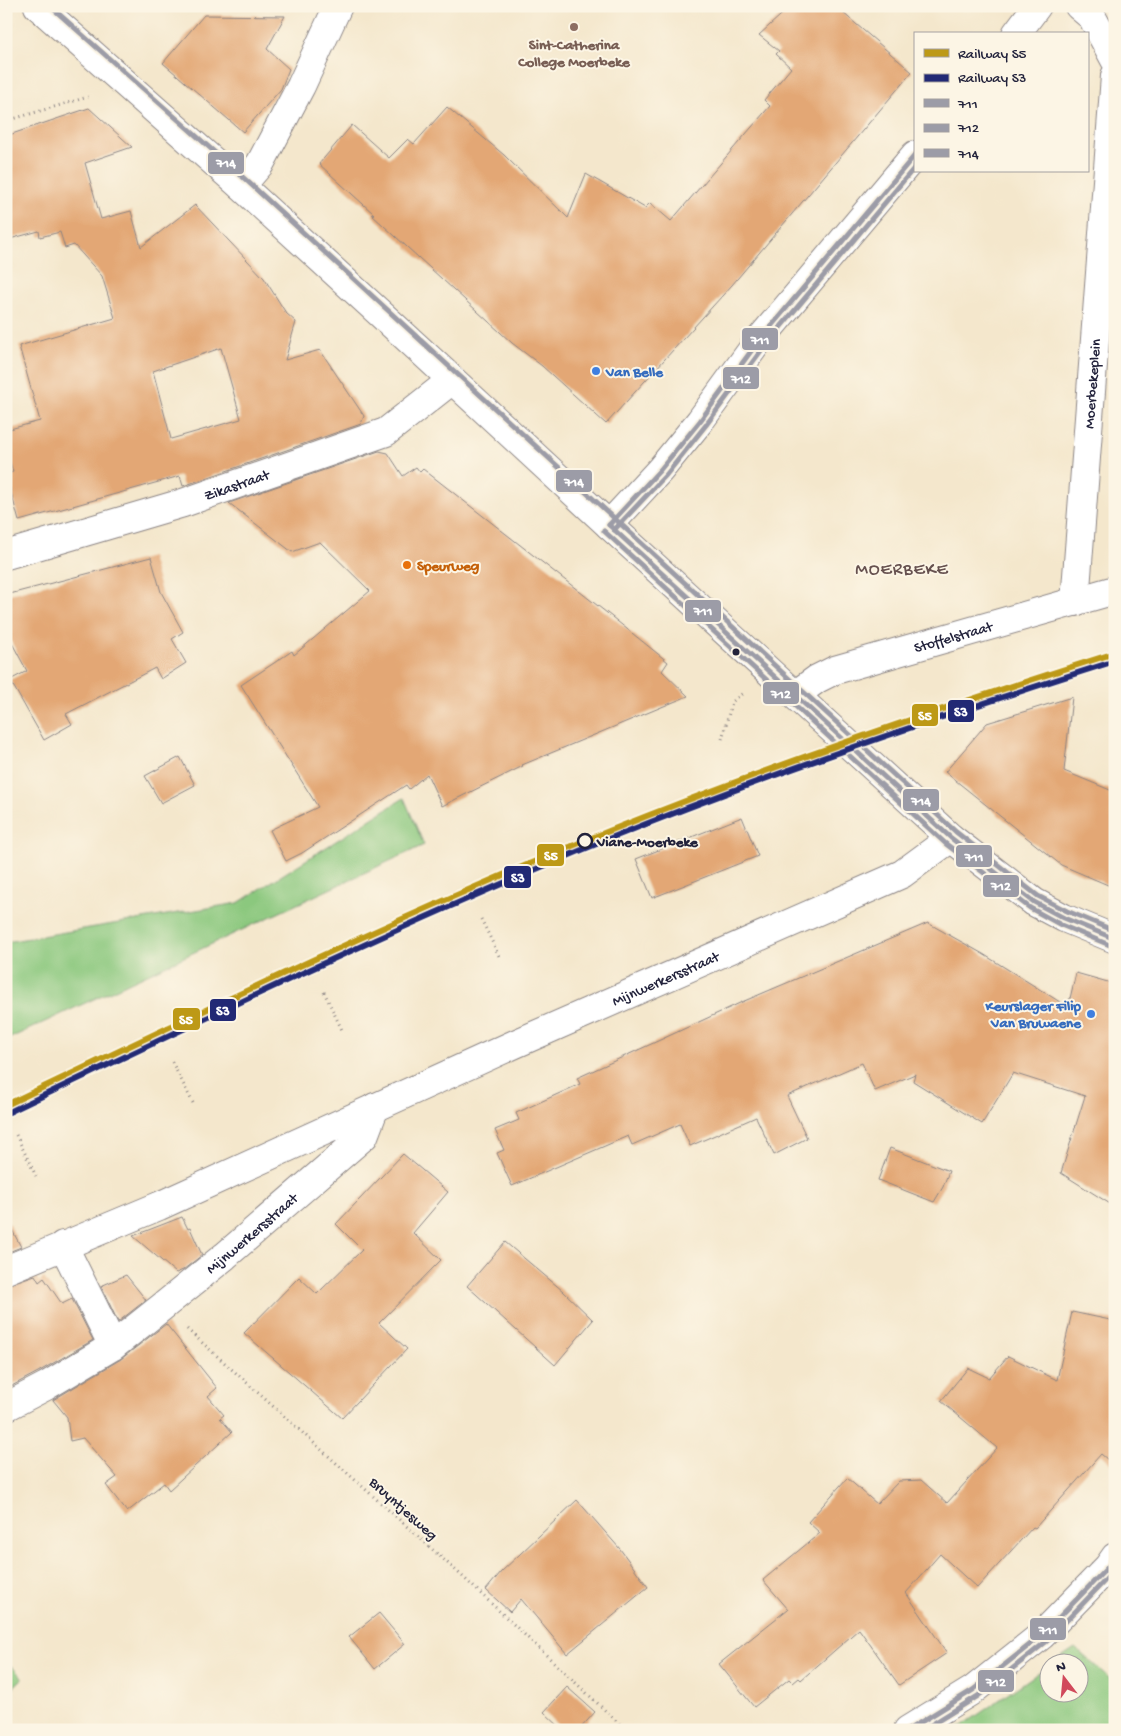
<svg xmlns="http://www.w3.org/2000/svg" width="1121" height="1736" viewBox="0 0 1121 1736" font-family="'Gochi Hand',sans-serif">
<rect width="100%" height="100%" fill="#fcf5e5"/>
<filter id="ink" filterUnits="userSpaceOnUse"><feTurbulence type="fractalNoise" baseFrequency=".02" numOctaves="2"/><feDisplacementMap in="SourceGraphic" scale="10" xChannelSelector="R" yChannelSelector="G"/><feConvolveMatrix kernelMatrix="1 2 1 2 8 2 1 2 1" color-interpolation-filters="sRGB"/></filter>
<filter id="wash" filterUnits="userSpaceOnUse"><feTurbulence type="fractalNoise" baseFrequency=".0096" numOctaves="4" result="noise"/><feDisplacementMap in="SourceGraphic" scale="20" xChannelSelector="R" yChannelSelector="G"/><feGaussianBlur stdDeviation="1.12" result="paint"/><feColorMatrix in="noise" values="0 0 0 0 0 0 0 0 0 0 0 0 0 0 0 0 0 1.4 0 .05"/><feComposite in="paint" operator="in"/></filter>
<g filter="url(#wash)">
<rect width="100%" height="100%" fill="#f4e7cc"/>
<g fill="#8bc87e" stroke="#56755c">
<polygon points="404,798 424,845 6,1040 6,942 238,903"/>
<polygon points="1075,1648 1115,1683 1115,1730 956,1730 1048,1666 1048,1694 1078,1694 1078,1664 1052,1663"/>
<polygon points="6,1661 23,1678 6,1694"/>
</g>
<g id="blocks">
<g fill="#e3a775" fill-rule="evenodd">
<polygon points="791,6 835,6 912,72 732,285 606,424 542,366 512,343 372,215 374,214 319,164 352,125 389,158 408,139 414,144 447,107 504,155 568,218 586,174 645,208 650,203 671,221 770,106 764,100 791,68 776,54 779,51 759,35"/>
<polygon points="204,15 285,16 267,49 289,69 281,89 243,132 163,63"/>
<path d="M89,108L132,147L85,163L101,219L131,211L141,247L195,205L264,278L286,313L296,322L285,360L320,350L364,416L361,424L183,486L180,476L19,521L6,474L13,472L6,449V430L40,421L19,346L115,318L102,276L74,245L65,248L60,232L40,237L39,231L6,240V136ZM221,348L241,419L171,439L153,371Z"/>
<polygon points="379,451 388,453 403,476 416,467 420,472 423,469 607,613 668,662 662,671 688,696 522,765 523,766 442,806 427,774 409,789 406,785 302,853 286,861 270,830 318,807 241,685 292,651 294,655 370,591 320,542 292,552 229,503"/>
<polygon points="151,557 161,592 183,632 172,639 186,663 161,679 155,668 66,714 72,724 44,740 10,680 27,671 6,632 6,595"/>
<polygon points="1072,697 1064,771 1115,792 1115,888 1061,865 945,772 987,723"/>
<polygon points="180,757 195,785 161,803 145,776"/>
<polygon points="742,817 758,856 652,898 636,859"/>
<polygon points="928,923 983,954 1068,1007 1076,973 1115,984 1115,1207 1061,1173 1085,1096 1013,1073 982,1124 913,1081 915,1074 875,1091 862,1063 787,1096 807,1138 774,1155 756,1117 690,1146 680,1124 632,1145 628,1136 512,1186 497,1153 504,1150 495,1130 519,1120 516,1113 580,1084 577,1078 660,1040 742,1002"/>
<polygon points="890,1148 949,1171 943,1187 934,1202 878,1180"/>
<polygon points="403,1154 448,1192 413,1233 441,1260 379,1323 407,1349 342,1418 244,1333 299,1277 317,1294 362,1250 336,1224"/>
<polygon points="182,1217 188,1229 190,1228 202,1255 183,1270 176,1273 133,1236"/>
<polygon points="6,1218 21,1247 6,1253"/>
<polygon points="505,1242 563,1291 593,1320 555,1365 467,1286"/>
<polygon points="35,1275 39,1282 44,1278 62,1304 72,1299 93,1340 38,1372 6,1389 6,1285"/>
<polygon points="126,1275 146,1300 118,1322 101,1286"/>
<polygon points="1072,1312 1115,1321 1115,1466 1101,1454 1035,1528 1033,1527 977,1588 940,1554 906,1593 947,1653 899,1685 859,1629 801,1680 799,1678 793,1683 789,1679 754,1707 719,1664 788,1609 763,1580 820,1533 808,1522 847,1478 877,1504 899,1481 921,1480 947,1503 997,1448 941,1401 968,1368 989,1378 1008,1356 1057,1380"/>
<polygon points="166,1324 217,1388 208,1396 224,1415 220,1418 232,1432 169,1490 164,1483 127,1512 106,1485 117,1477 83,1438 70,1441 67,1417 53,1400 121,1359"/>
<polygon points="577,1500 620,1549 648,1587 567,1654 521,1599 510,1612 486,1590 501,1572"/>
<polygon points="379,1613 405,1644 375,1669 349,1637"/>
<polygon points="567,1687 595,1712 579,1730 563,1730 544,1712"/>
</g>
</g>
</g>
<g filter="url(#ink)">
<use href="#blocks" fill-opacity="0" stroke="#8b8484" stroke-width="1"/>
<g fill="none" stroke-linecap="round" stroke-linejoin="round">
<defs>
<g id="minor">
<polyline points="1079,6 1092,17 1115,60"/>
<polyline points="241,186 260,164 301,86 338,6"/>
<path id="s1" d="M6,555L183,503L386,432L452,380"/>
<path id="s2" d="M1075,602L1115,76"/>
<path id="s3" d="M795,695L817,679L835,670L1115,590"/>
<polyline points="63,1245 113,1346"/>
<path id="s4" d="M6,1270L159,1206L515,1044L902,874L951,838"/>
<path id="s5" d="M6,1407L46,1386L113,1346L162,1307L225,1256L364,1136L375,1107"/>
<polyline points="908,1730 973,1690 1042,1635 1108,1567 1115,1557"/>
</g>
<g id="major">
<polyline points="38,6 241,186 420,350 609,525 951,838 1034,902 1064,918 1115,939"/>
<polyline points="1016,34 1037,6"/>
<polyline points="609,525 660,470 700,421 757,343 915,155"/>
</g>
</defs>
<use href="#minor" stroke="#8b8484" stroke-width="30"/>
<use href="#major" stroke="#8b8484" stroke-width="30"/>
<g stroke="#8b8484" stroke-width="3" stroke-dasharray="1 4" stroke-linecap="butt">
<polyline points="6,121 88,97"/>
<polyline points="722,739 732,702 743,693"/>
<polyline points="481,919 500,958"/>
<polyline points="324,992 343,1032"/>
<polyline points="172,1062 193,1103"/>
<polyline points="16,1135 36,1176"/>
<polyline points="187,1329 462,1576 626,1730"/>
</g>
<use href="#minor" stroke="#fff" stroke-width="28"/>
<use href="#major" stroke="#fff" stroke-width="28"/>
<defs>
<g id="bus-1">
<polyline points="609,525 951,838 1034,902 1064,918 1115,939"/>
<polyline points="609,525 660,470 700,421 757,343 915,155"/>
<polyline points="908,1730 973,1690 1042,1635 1108,1567 1115,1557"/>
</g>
<g id="bus-2">
<polyline points="614,530 666,475 706,425 763,348 915,167"/>
<polyline points="604,531 946,844 1030,908 1061,925 1112,946"/>
<polyline points="923,1730 978,1696 1047,1641 1115,1570"/>
</g>
<polyline id="bus-3" points="50,6 246,180 956,832 1038,896 1067,911 1115,931"/>
</defs>
<use href="#bus-1" stroke="#fcf5e5" stroke-width="9"/>
<use href="#bus-2" stroke="#fcf5e5" stroke-width="9"/>
<use href="#bus-3" stroke="#fcf5e5" stroke-width="9"/>
<use href="#bus-1" stroke="#9c9ca7" stroke-width="5"/>
<use href="#bus-2" stroke="#9c9ca7" stroke-width="5"/>
<use href="#bus-3" stroke="#9c9ca7" stroke-width="5"/>
<defs>
<path id="rail-1" d="M6,1105C205,1010 405,913 609,831C775,764 945,707 1115,653"/>
<path id="rail-2" d="M9,1112C208,1017 407,921 611,838C776,771 945,715 1115,661"/>
</defs>
<use href="#rail-1" stroke="#fcf5e5" stroke-width="10"/>
<use href="#rail-2" stroke="#fcf5e5" stroke-width="10"/>
<use href="#rail-1" stroke="#bd9916" stroke-width="6"/>
<use href="#rail-2" stroke="#222975" stroke-width="6"/>
</g>
</g>
<circle fill="#8d6e63" stroke="#fcf5e5" stroke-width="2" cx="574" cy="27" r="5"/>
<g fill="#3f7fe0" stroke="#fcf5e5" stroke-width="2">
<circle cx="596" cy="371" r="5"/>
<circle cx="1091" cy="1014" r="5"/>
</g>
<circle fill="#e8710a" stroke="#fcf5e5" stroke-width="2" cx="407" cy="565" r="5"/>
<circle fill="#22223b" stroke="#fcf5e5" stroke-width="2" cx="736" cy="652" r="4.5"/>
<circle fill="#fcf5e5" stroke="#22223b" stroke-width="2.5" cx="585" cy="841" r="7"/>
<g text-anchor="middle" stroke-width="4" stroke-linejoin="round" paint-order="stroke">
<g font-size="15" font-weight="bold" fill="#785e54" stroke="#fcf5e5">
<text x="574" y="49">Sint-Catherina<tspan x="574" dy="17">College Moerbeke</tspan></text>
</g>
<g font-size="15" font-weight="bold" fill="#366cbe" stroke="#fcf5e5" text-anchor="start">
<text x="606" y="376">Van Belle</text>
<text x="1081" y="1010" text-anchor="end">Keurslager Filip<tspan x="1081" dy="17">Van Bruwaene</tspan></text>
</g>
<g font-size="15" fill="#22223b" stroke="#fcf5e5">
<text dy="5" stroke="none"><textPath href="#s2" startOffset="219">Moerbekeplein</textPath></text>
<text dy="5" stroke="none"><textPath href="#s1" startOffset="241">Zikastraat</textPath></text>
<text dy="5" stroke="none"><textPath href="#s3" startOffset="170">Stoffelstraat</textPath></text>
<text dy="5" stroke="none"><textPath href="#s4" startOffset="721">Mijnwerkersstraat</textPath></text>
<text dy="5" stroke="none"><textPath href="#s5" startOffset="302">Mijnwerkersstraat</textPath></text>
<text transform="translate(404 1508) rotate(42)" y="5">Bruyntjesweg</text>
</g>
<g font-size="15" font-weight="bold" fill="#c56008" stroke="#fcf5e5" text-anchor="start">
<text x="417" y="570">Speurweg</text>
</g>
<g font-size="15" font-weight="bold" fill="#22223b" stroke="#fcf5e5" text-anchor="start">
<text x="597" y="846">Viane-Moerbeke</text>
</g>
<g font-size="18" letter-spacing="1" fill="#66514f" stroke="#fcf5e5">
<text x="902" y="574">MOERBEKE</text>
</g>
</g>
<g stroke="#fcf5e5" stroke-width="2">
<rect x="207" y="151" width="38" height="24" rx="5" fill="#9c9ca7"/>
<rect x="741" y="327" width="38" height="24" rx="5" fill="#9c9ca7"/>
<rect x="722" y="366" width="38" height="24" rx="5" fill="#9c9ca7"/>
<rect x="555" y="469" width="38" height="24" rx="5" fill="#9c9ca7"/>
<rect x="684" y="599" width="38" height="24" rx="5" fill="#9c9ca7"/>
<rect x="762" y="681" width="38" height="24" rx="5" fill="#9c9ca7"/>
<rect x="947" y="699" width="28" height="24" rx="5" fill="#222975"/>
<rect x="911" y="703" width="28" height="24" rx="5" fill="#bd9916"/>
<rect x="902" y="788" width="38" height="24" rx="5" fill="#9c9ca7"/>
<rect x="536" y="843" width="29" height="24" rx="5" fill="#bd9916"/>
<rect x="955" y="844" width="38" height="24" rx="5" fill="#9c9ca7"/>
<rect x="503" y="865" width="29" height="24" rx="5" fill="#222975"/>
<rect x="982" y="874" width="38" height="24" rx="5" fill="#9c9ca7"/>
<rect x="209" y="998" width="28" height="24" rx="5" fill="#222975"/>
<rect x="172" y="1007" width="29" height="24" rx="5" fill="#bd9916"/>
<rect x="1029" y="1617" width="38" height="24" rx="5" fill="#9c9ca7"/>
<rect x="977" y="1669" width="38" height="24" rx="5" fill="#9c9ca7"/>
</g>
<g font-size="14" text-anchor="middle" font-weight="bold" fill="#fff">
<text x="226" y="167">714</text>
<text x="760" y="344">711</text>
<text x="741" y="383">712</text>
<text x="574" y="486">714</text>
<text x="703" y="615">711</text>
<text x="781" y="698">712</text>
<text x="961" y="716">S3</text>
<text x="925" y="720">S5</text>
<text x="921" y="805">714</text>
<text x="551" y="860">S5</text>
<text x="974" y="861">711</text>
<text x="518" y="882">S3</text>
<text x="1001" y="890">712</text>
<text x="223" y="1015">S3</text>
<text x="186" y="1024">S5</text>
<text x="1048" y="1634">711</text>
<text x="996" y="1686">712</text>
</g>
<rect width="1121" height="1736" fill="none" stroke="#fcf5e5" stroke-width="25"/>
<rect x="914" y="32" width="175" height="140" fill="#fcf5e5" stroke="#a5a1a1"/>
<rect x="924" y="49" width="25" height="8" fill="#bd9916" stroke="#a5a1a1"/>
<text x="958" y="58" font-size="15" fill="#22223b">Railway S5</text>
<rect x="924" y="74" width="25" height="8" fill="#222975" stroke="#a5a1a1"/>
<text x="958" y="82" font-size="15" fill="#22223b">Railway S3</text>
<rect x="924" y="99" width="25" height="8" fill="#9c9ca7" stroke="#a5a1a1"/>
<text x="958" y="108" font-size="15" fill="#22223b">711</text>
<rect x="924" y="124" width="25" height="8" fill="#9c9ca7" stroke="#a5a1a1"/>
<text x="958" y="132" font-size="15" fill="#22223b">712</text>
<rect x="924" y="149" width="25" height="8" fill="#9c9ca7" stroke="#a5a1a1"/>
<text x="958" y="158" font-size="15" fill="#22223b">714</text>
<g transform="translate(1064 1678) rotate(344)"><circle r="24" fill="#fcf5e5" stroke="#a5a1a1"/>
<path d="M0-4L9 19L0 12L-9 19Z" fill="#d1495b"/>
<text y="-8" font-size="14" font-weight="bold" text-anchor="middle" fill="#22223b">N</text>
</g>
</svg>
